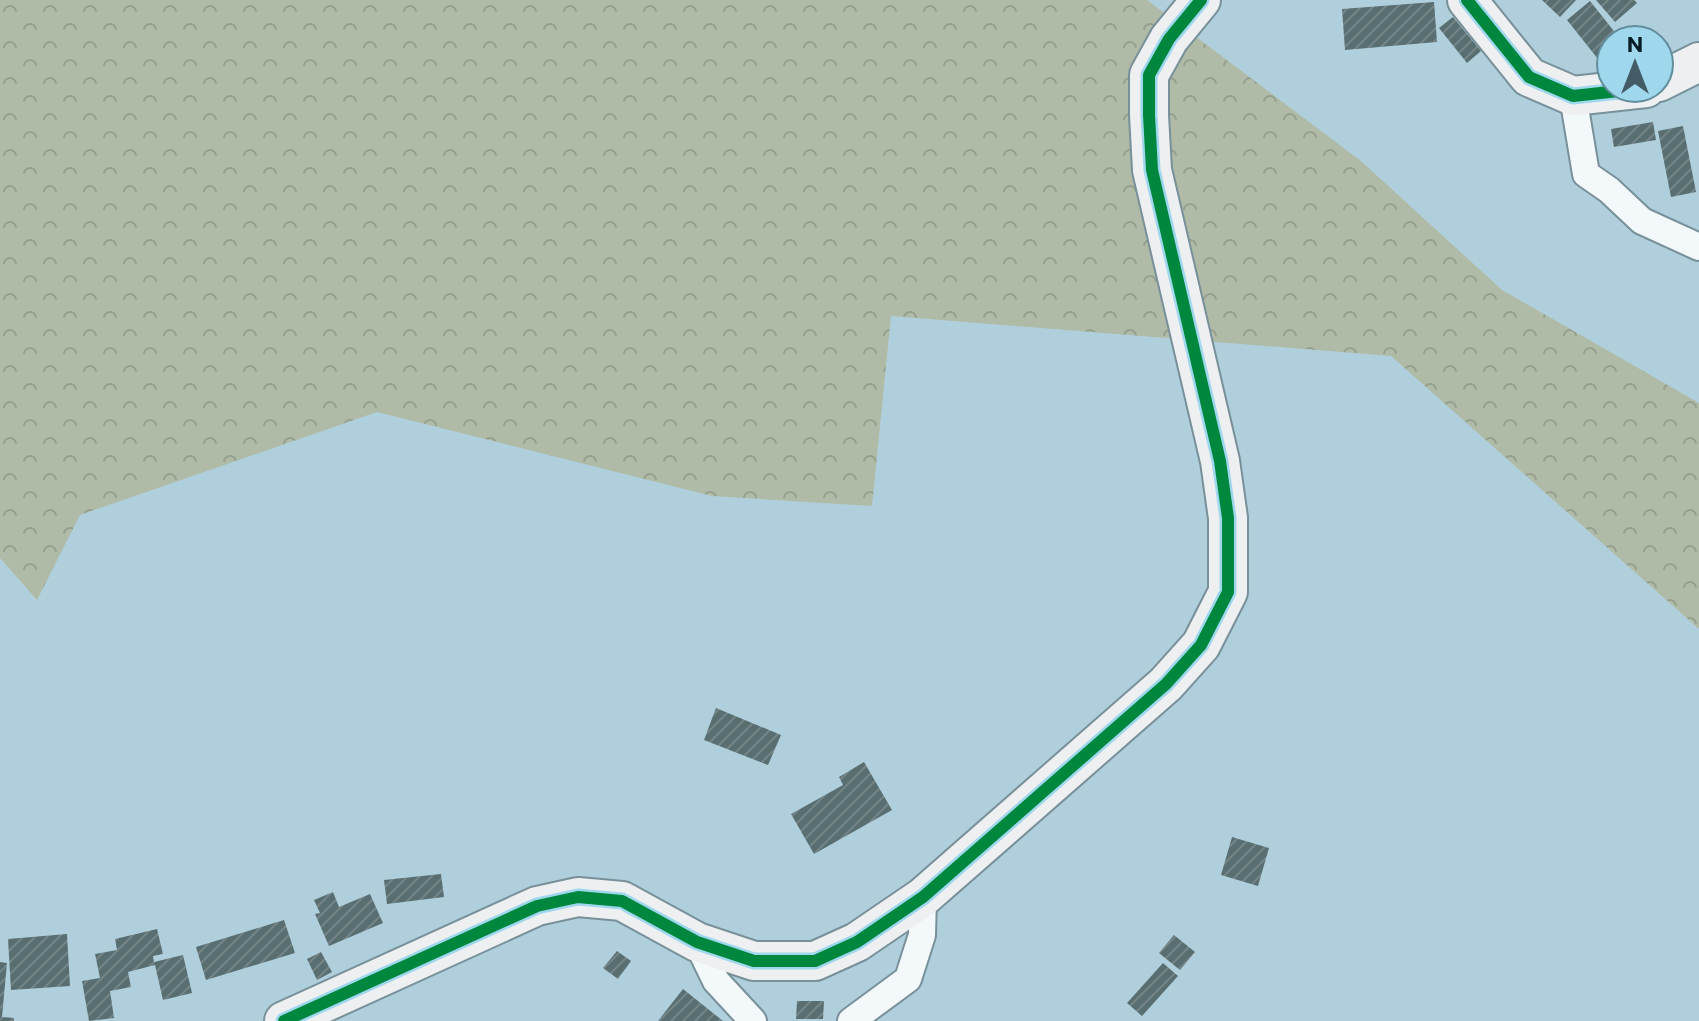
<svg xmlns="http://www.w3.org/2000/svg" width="1699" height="1021" viewBox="0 0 1699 1021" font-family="Commissioner,sans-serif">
<defs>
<pattern id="forest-crowns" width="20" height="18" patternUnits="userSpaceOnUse" patternTransform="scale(2)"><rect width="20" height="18" fill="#afbba6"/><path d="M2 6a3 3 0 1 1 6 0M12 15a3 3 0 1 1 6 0" fill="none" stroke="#95a08f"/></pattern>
<pattern id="building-hatch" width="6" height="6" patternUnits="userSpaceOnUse" patternTransform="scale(2)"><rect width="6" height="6" fill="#596e71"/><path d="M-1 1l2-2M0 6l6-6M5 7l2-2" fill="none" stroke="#748588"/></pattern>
</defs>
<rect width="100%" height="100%" fill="#b0cfdc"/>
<polygon fill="url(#forest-crowns)" points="0,0 1147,0 1361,161 1502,290 1699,403 1699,629 1391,356 891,316 872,506 712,496 377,412 80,515 37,600 0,558"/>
<g fill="url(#building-hatch)">
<polygon points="1542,0 1576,0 1560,17"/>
<polygon points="1596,0 1634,0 1637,3 1615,22"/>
<polygon points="1590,1 1621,40 1611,40 1611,57 1602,64 1567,20"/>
<polygon points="1434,2 1437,42 1345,50 1342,9"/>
<polygon points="1453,17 1481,51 1467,63 1439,28"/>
<polygon points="1653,122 1656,140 1614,147 1611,129"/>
<polygon points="1683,126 1696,192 1671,197 1658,131"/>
<polygon points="716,708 781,735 768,765 704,740"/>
<polygon points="864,762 892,810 814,854 791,814 843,785 839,777"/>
<polygon points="1232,837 1269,848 1258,886 1221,875"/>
<polygon points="441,874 444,897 387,904 384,880"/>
<polygon points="333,892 339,907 370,894 383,923 329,946 315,914 320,913 314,900"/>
<polygon points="284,920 295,953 206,980 196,947"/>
<polygon points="157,929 163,954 153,956 154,962 183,955 192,993 163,1000 155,965 128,972 131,987 110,991 114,1018 89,1021 82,981 100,978 95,954 117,950 115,939"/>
<polygon points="67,934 70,986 11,990 8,939"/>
<polygon points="1174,935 1195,952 1180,970 1159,953"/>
<polygon points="617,951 631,961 618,979 603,968"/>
<polygon points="321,952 332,972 317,980 307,959"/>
<polygon points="0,962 7,963 2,1017 14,1018 14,1021 0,1021"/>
<polygon points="1163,963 1178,976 1142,1016 1127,1003"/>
<polygon points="683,989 723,1021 658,1021"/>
<polygon points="797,1001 824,1001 823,1019 796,1019"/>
</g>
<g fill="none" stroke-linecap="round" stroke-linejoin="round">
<defs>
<g id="street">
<polyline points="1573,96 1586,174 1609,190 1642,221 1699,247"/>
<polyline points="697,942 716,981 753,1021"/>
<polyline points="851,1021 908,979 922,935 923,897"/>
</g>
<g id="secondary">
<polyline points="1467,0 1529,77 1573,96 1646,88"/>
<polyline points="1659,82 1699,62"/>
<polyline points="284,1021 537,906 578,897 622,901 697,942 754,961 815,961 857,942 923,897 1166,684 1201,645 1228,592 1228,518 1220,461 1152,170 1149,115 1149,75 1169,39 1201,0"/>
</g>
</defs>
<use href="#street" stroke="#779099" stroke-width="30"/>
<use href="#secondary" stroke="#779099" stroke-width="42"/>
<use href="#street" stroke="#f3f8fa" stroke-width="26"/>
<use href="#secondary" stroke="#eeeff0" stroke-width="38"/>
<defs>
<g id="cycleway">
<polyline points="1467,0 1529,77 1573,96 1646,88"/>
<polyline points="284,1021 537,906 578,897 622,901 697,942 754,961 815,961 857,942 923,897 1166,684 1201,645 1228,592 1228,518 1220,461 1152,170 1149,115 1149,75 1169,39 1201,0"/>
</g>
</defs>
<use href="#cycleway" stroke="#9fd7ed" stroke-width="17"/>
<use href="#cycleway" stroke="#00873e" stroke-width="12"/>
</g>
<g transform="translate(1635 64)"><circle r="38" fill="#9fd7ed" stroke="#628d9d" stroke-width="2"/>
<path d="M0-6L14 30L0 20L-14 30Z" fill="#425b65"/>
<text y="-12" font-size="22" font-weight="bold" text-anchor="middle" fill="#061d25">N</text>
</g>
</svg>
